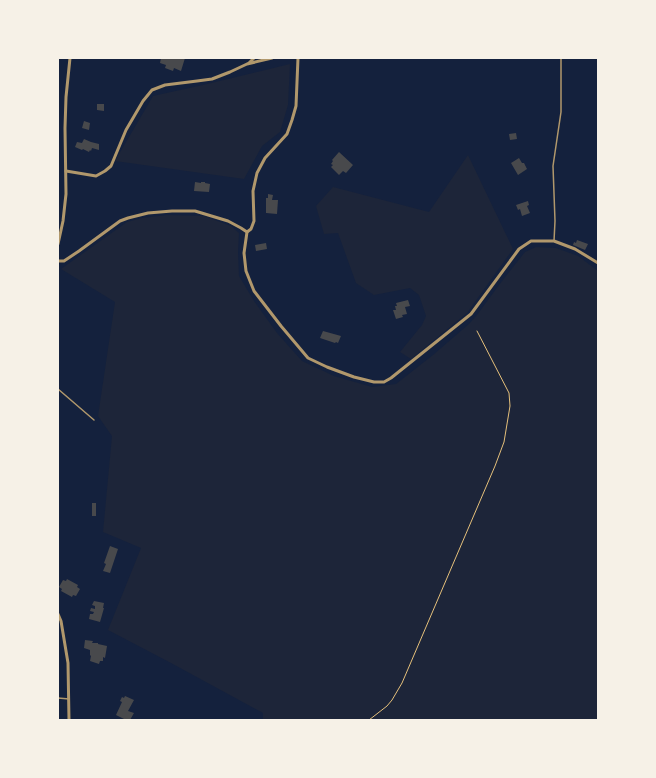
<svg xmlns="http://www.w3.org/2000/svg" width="656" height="778" viewBox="0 0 656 778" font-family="Poppins,sans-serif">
<rect width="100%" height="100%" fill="#14213d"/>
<g fill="#1d2539">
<polygon points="290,64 288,105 280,132 262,146 244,179 115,161 153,96 203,85"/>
<polygon points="468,155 513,249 467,313 411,359 400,352 422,325 426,316 419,295 410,288 374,295 356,283 338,233 324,234 316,206 333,187 429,212"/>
<polygon points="167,215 204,216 231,226 239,233 238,252 239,276 254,301 277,333 302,361 334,376 372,387 396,384 433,355 469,324 477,315 499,285 525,252 536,247 556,248 578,256 598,271 598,720 263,720 263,713 171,663 108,630 141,548 103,532 112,436 98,416 115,302 61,269 127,222 142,218"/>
</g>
<g fill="#48494c">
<polygon points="161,58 185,58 181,71 174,68 173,71 165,68 166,65 160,63"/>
<polygon points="97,104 104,104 104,111 97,110"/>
<polygon points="84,121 90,123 89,130 82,128"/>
<polygon points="516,133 517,139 510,140 509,134"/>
<polygon points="84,139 91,142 99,144 99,150 92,148 91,151 90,150 89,152 83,149 82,150 75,147 77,142 82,143"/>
<polygon points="339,152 353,165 346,173 343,171 339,175 331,167 333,165 331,164 333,161 332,160"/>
<polygon points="519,158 522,163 524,163 527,169 518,175 511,163"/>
<polygon points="195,182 201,183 201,182 205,182 205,183 210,184 209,192 194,191"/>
<polygon points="268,194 273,195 272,200 278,200 277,214 266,213 266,198 268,198"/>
<polygon points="528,201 529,205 527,206 530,213 522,216 520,209 518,210 516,205"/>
<polygon points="577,240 588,244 585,250 573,245 574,242 576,243"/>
<polygon points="266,243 267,249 256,251 255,245"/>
<polygon points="408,300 410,306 405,307 407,314 402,315 403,317 396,319 393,310 396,310 395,306 397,306 396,303"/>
<polygon points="323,331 341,336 338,343 336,342 335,343 320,338"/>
<rect x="92" y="503" width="4" height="13"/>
<polygon points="110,546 118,549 110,573 103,571 106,564 104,563"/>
<polygon points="67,579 78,585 77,587 80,589 76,596 73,595 72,597 61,591 62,589 59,587 63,580 66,581"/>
<polygon points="94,601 104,603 103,608 104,608 100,622 89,619 90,614 93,614 94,612 90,611 91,608 95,609 95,606 92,605"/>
<polygon points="85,640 93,641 92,643 98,643 98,644 107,646 105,658 103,657 103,661 100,661 99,664 90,661 91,656 90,655 90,650 84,648"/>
<polygon points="125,696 134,700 128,711 134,713 130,720 126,720 116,715 122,702 120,701 122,697 124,698"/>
</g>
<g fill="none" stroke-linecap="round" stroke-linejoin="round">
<polyline stroke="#e5c07b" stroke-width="1" points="369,720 387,706 392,700 402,683 495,466 504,442 510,406 509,393 477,331"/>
<g stroke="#b1986c" stroke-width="1.5">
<polyline points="554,241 555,221 553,166 561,112 561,58"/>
<polyline points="58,389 94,420"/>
<polyline points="58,698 69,699"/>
</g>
<g stroke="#b1986c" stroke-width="3">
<polyline points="249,63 254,58"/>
<polyline points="66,171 96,176 105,171 111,166 126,130 143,101 152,90 165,85 197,81 212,79 230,72 247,64 272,58"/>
<polyline points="247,232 251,229 254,221 253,191 257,173 265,158 287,134 292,120 296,106 298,58"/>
<polyline points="58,244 63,221 66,194 65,128 66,97 70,58"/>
<polyline points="58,261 64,261 79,251 120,221 128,218 148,213 172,211 195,211 228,221 241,228 247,232 244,253 246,271 254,291 281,326 308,358 327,367 354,377 374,382 384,382 391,378 471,314 519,249 531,241 554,241 575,249 598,263"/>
<polyline points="58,614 61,621 68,663 69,720"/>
</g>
</g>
<rect width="656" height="778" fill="none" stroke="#f6f1e7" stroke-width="118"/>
</svg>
